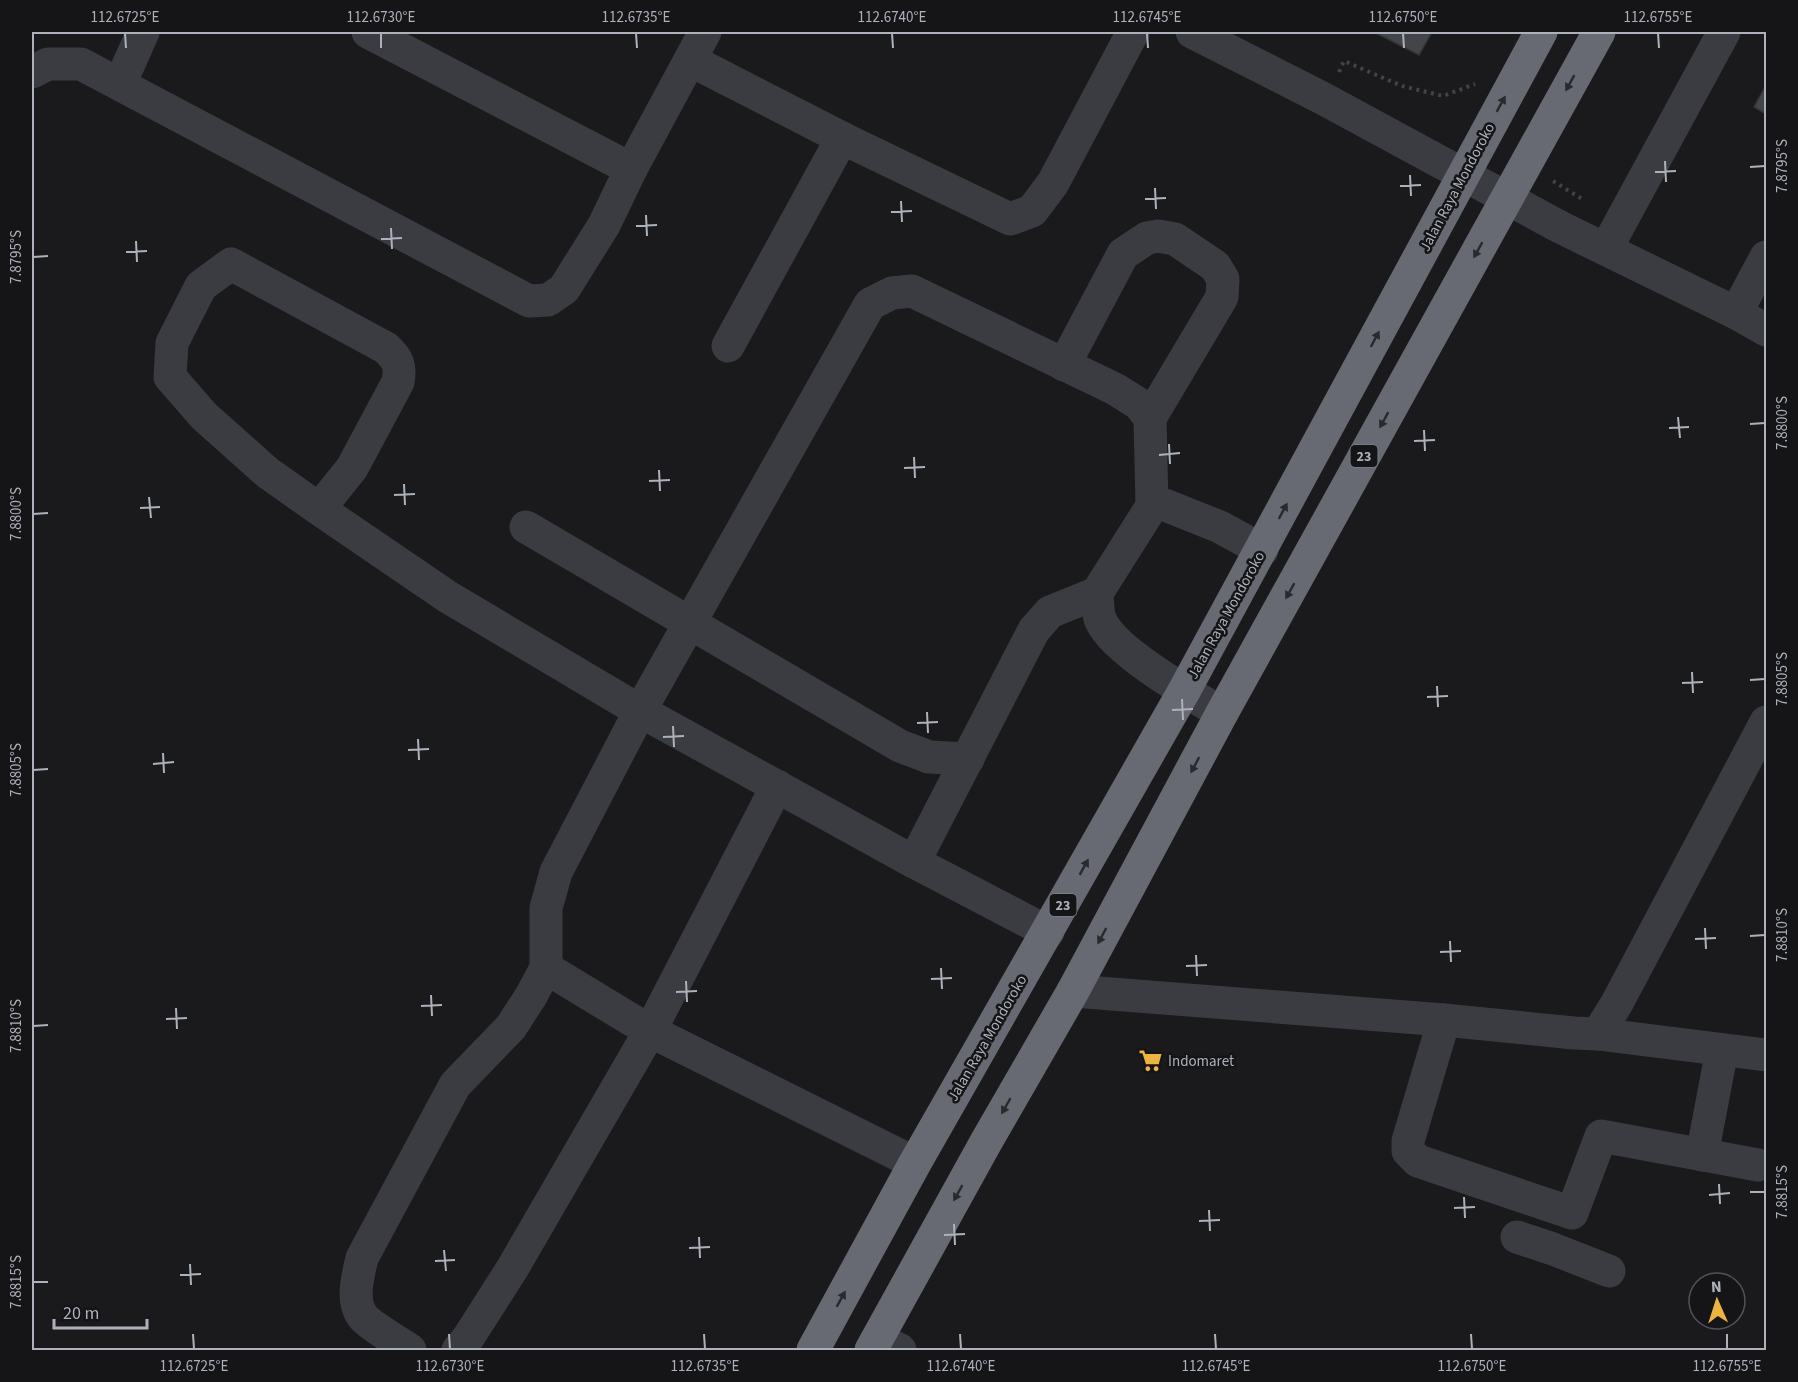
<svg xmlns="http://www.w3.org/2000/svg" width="1798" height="1382" viewBox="0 0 1798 1382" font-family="'Source Sans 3',sans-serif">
<rect width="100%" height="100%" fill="#1a1a1c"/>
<g fill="#444549" stroke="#343438" stroke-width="1.5">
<polygon points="1374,32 1432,32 1419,55"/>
<polygon points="1766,85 1766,114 1754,107"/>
</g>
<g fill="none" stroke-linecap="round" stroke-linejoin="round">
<g stroke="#414348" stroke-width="4" stroke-dasharray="3 4.5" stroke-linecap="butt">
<polyline points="1339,72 1344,61 1402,86 1443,96 1475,84"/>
<polyline points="1553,181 1582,199"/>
</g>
<g stroke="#3b3c41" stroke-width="33">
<polyline points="368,32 631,169"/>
<polyline points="1192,32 1324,99 1560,227 1736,313 1766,330"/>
<polyline points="690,60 842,138 1010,219 1032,211 1053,183 1133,32"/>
<polyline points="32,72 48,64 81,64 529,301 548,300 564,289 604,225 631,169 705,32"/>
<polyline points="120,84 143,32"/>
<polyline points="1606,249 1724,32"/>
<polyline points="1736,313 1766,257"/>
<polyline points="728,346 842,138"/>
<polyline points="1064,365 1123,254 1147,238 1158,236 1175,239 1215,266 1223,279 1222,297 1150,418"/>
<path d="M319,509L352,468L398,382C401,366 398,359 386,348L231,264L201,286L172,343L170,377L204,416L268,473L319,509L448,597L640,711L556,872L546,908V968L650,1031L915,1163"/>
<polyline points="526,527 900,746 929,757 968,759"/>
<path d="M1097,593C1098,602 1097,613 1101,621C1115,652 1191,695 1222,713"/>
<polyline points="914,862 1034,630 1050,612 1097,593 1152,506"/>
<polyline points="1048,932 914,862 640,711 870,304 892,293 912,291 1115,389 1139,404 1150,418 1152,506 1158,504 1165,505 1220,527 1262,550"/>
<polyline points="1073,991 1444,1020 1574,1033 1598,1034 1766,1055"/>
<polyline points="1444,1020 1408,1141 1408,1151 1418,1161 1572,1213 1601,1136 1758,1165"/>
<polyline points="1598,1034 1617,1003 1766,722"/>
<polyline points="1702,1155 1722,1050"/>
<polyline points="1517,1237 1553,1249 1609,1271"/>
<polyline points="877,1339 900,1350"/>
<path d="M410,1350C400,1343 371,1326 364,1318C350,1302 358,1276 362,1258L455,1085L511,1027L531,996L546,968"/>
<polyline points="458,1350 468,1338 512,1269 650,1031 777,786"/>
</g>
<g stroke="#676a72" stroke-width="33">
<polyline points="813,1350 915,1163 1184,691 1541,32"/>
<polyline points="871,1350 986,1142 1073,991 1222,713 1599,32"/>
</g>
</g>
<defs><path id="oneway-solid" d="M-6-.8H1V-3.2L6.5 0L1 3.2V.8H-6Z" transform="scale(1.5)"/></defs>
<g fill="#2a2a2e">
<use href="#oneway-solid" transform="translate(1570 83) rotate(119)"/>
<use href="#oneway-solid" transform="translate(1501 104) rotate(-61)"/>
<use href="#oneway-solid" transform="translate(1478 250) rotate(119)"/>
<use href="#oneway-solid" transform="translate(1375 339) rotate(-62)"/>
<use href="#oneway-solid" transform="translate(1384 420) rotate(119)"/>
<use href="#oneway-solid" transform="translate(1283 511) rotate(-62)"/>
<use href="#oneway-solid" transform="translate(1290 591) rotate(119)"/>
<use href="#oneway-solid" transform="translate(1195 765) rotate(118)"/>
<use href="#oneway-solid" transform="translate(1084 867) rotate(-61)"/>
<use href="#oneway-solid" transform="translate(1102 936) rotate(118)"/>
<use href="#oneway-solid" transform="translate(1006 1106) rotate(120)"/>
<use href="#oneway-solid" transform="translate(958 1193) rotate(119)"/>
<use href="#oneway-solid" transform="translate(841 1299) rotate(-61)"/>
</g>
<path fill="none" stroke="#adb1bb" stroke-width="2" d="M125,33L126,48M381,33V48M636,33L637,48M892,33L893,48M1147,33L1148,48M1403,33L1404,48M1658,33L1659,48M1665,161L1666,182M1750,167L1765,166M1655,172L1676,171M1410,175L1411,196M1400,186L1421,185M1155,188L1156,209M1145,199L1166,198M901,201L902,222M891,212L912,211M646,215L647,236M636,226L657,225M391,228L392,249M381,239L402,238M136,241L137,262M126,252L147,251M33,257L48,256M1678,417L1680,438M1750,424L1765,423M1669,428L1689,427M1424,430L1425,451M1414,441L1435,440M1169,444L1170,464M1159,455L1180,453M914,457L915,478M904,468L925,467M659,470L660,491M649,481L670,480M404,484L405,505M394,495L415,494M149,497L151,518M140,508L160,507M33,514L48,513M1692,672L1693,693M1750,680L1765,679M1682,683L1703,682M1437,686L1438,707M1427,697L1448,696M1182,699L1183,720M1172,710L1193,709M927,712L928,733M917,723L938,722M673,726L674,747M663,737L684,736M418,739L419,760M408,750L429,749M163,753L164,773M153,764L174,762M33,770L48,769M1705,928L1706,949M1750,936L1765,935M1695,939L1716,938M1450,941L1451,962M1440,952L1461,951M1196,955L1197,976M1186,966L1207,965M941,968L942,989M931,979L952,978M686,981L687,1002M676,992L697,991M431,995L432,1016M421,1006L442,1005M176,1008L177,1029M166,1019L187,1018M33,1026L48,1025M1719,1184L1720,1204M1750,1192H1765M1709,1195L1730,1193M1464,1197L1465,1218M1454,1208L1475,1207M1209,1210L1210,1231M1199,1221L1220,1220M954,1224L955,1245M944,1235L965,1234M699,1237L700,1258M689,1248L710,1247M444,1250L446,1271M435,1261L455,1260M190,1264L191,1285M180,1275L201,1274M33,1282H48M193,1334L194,1349M449,1334L450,1349M704,1334L705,1349M960,1334L961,1349M1215,1334L1216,1349M1471,1334L1472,1349M1727,1334V1349"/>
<defs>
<symbol id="supermarket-bare" viewBox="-9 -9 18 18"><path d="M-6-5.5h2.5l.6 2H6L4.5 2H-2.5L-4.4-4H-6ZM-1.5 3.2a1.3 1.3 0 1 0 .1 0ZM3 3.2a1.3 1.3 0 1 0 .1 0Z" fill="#edb441" stroke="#151517" stroke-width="2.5" paint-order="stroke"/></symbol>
</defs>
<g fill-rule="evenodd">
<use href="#supermarket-bare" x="1134" y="1044" width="33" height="33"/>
</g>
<g text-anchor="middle" stroke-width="5" stroke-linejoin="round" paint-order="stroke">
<g fill="#151517" stroke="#7f828a" stroke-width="1.5">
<rect x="1350.5" y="445" width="27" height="22" rx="4.5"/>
<rect x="1049.5" y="894" width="27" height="22" rx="4.5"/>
</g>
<g font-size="14" font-weight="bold" fill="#adb1bb">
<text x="1364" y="461">23</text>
<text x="1063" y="910">23</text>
</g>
<g font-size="15" fill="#adb1bb" stroke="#151517">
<text transform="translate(1457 187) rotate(-62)" y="5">Jalan Raya Mondoroko</text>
<text transform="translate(1226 615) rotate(-61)" y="5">Jalan Raya Mondoroko</text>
<text transform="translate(987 1038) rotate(-60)" y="5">Jalan Raya Mondoroko</text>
</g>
<g font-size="15" fill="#adb1bb" stroke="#151517" text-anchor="start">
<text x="1168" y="1066">Indomaret</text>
</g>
</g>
<rect width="1798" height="1382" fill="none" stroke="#151517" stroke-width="66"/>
<g transform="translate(1717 1301) rotate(357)"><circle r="28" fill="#151517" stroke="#525359" stroke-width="1.5"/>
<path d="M0-4.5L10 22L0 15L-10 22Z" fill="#edb441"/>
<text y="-9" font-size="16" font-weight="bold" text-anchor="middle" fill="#adb1bb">N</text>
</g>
<path d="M54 1319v9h93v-9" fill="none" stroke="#adb1bb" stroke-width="3"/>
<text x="63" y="1319" font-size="18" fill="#adb1bb" stroke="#151517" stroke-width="4.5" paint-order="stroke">20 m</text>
<rect x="33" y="33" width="1732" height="1316" fill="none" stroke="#adb1bb" stroke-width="2"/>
<g font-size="15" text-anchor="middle" fill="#adb1bb">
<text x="125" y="22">112.6725°E</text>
<text x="381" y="22">112.6730°E</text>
<text x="636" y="22">112.6735°E</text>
<text x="892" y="22">112.6740°E</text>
<text x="1147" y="22">112.6745°E</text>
<text x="1403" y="22">112.6750°E</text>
<text x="1658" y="22">112.6755°E</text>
<text transform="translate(1782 166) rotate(-90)" y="5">7.8795°S</text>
<text transform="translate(16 257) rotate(-90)" y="5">7.8795°S</text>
<text transform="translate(1782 423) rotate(-90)" y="5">7.8800°S</text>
<text transform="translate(16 514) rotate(-90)" y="5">7.8800°S</text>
<text transform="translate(1782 679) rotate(-90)" y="5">7.8805°S</text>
<text transform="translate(16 770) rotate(-90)" y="5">7.8805°S</text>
<text transform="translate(1782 935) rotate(-90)" y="5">7.8810°S</text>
<text transform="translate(16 1026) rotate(-90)" y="5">7.8810°S</text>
<text transform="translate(1782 1192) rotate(-90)" y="5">7.8815°S</text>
<text transform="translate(16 1282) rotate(-90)" y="5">7.8815°S</text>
<text x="194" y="1371">112.6725°E</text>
<text x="450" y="1371">112.6730°E</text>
<text x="705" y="1371">112.6735°E</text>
<text x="961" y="1371">112.6740°E</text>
<text x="1216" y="1371">112.6745°E</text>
<text x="1472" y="1371">112.6750°E</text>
<text x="1727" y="1371">112.6755°E</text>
</g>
</svg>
